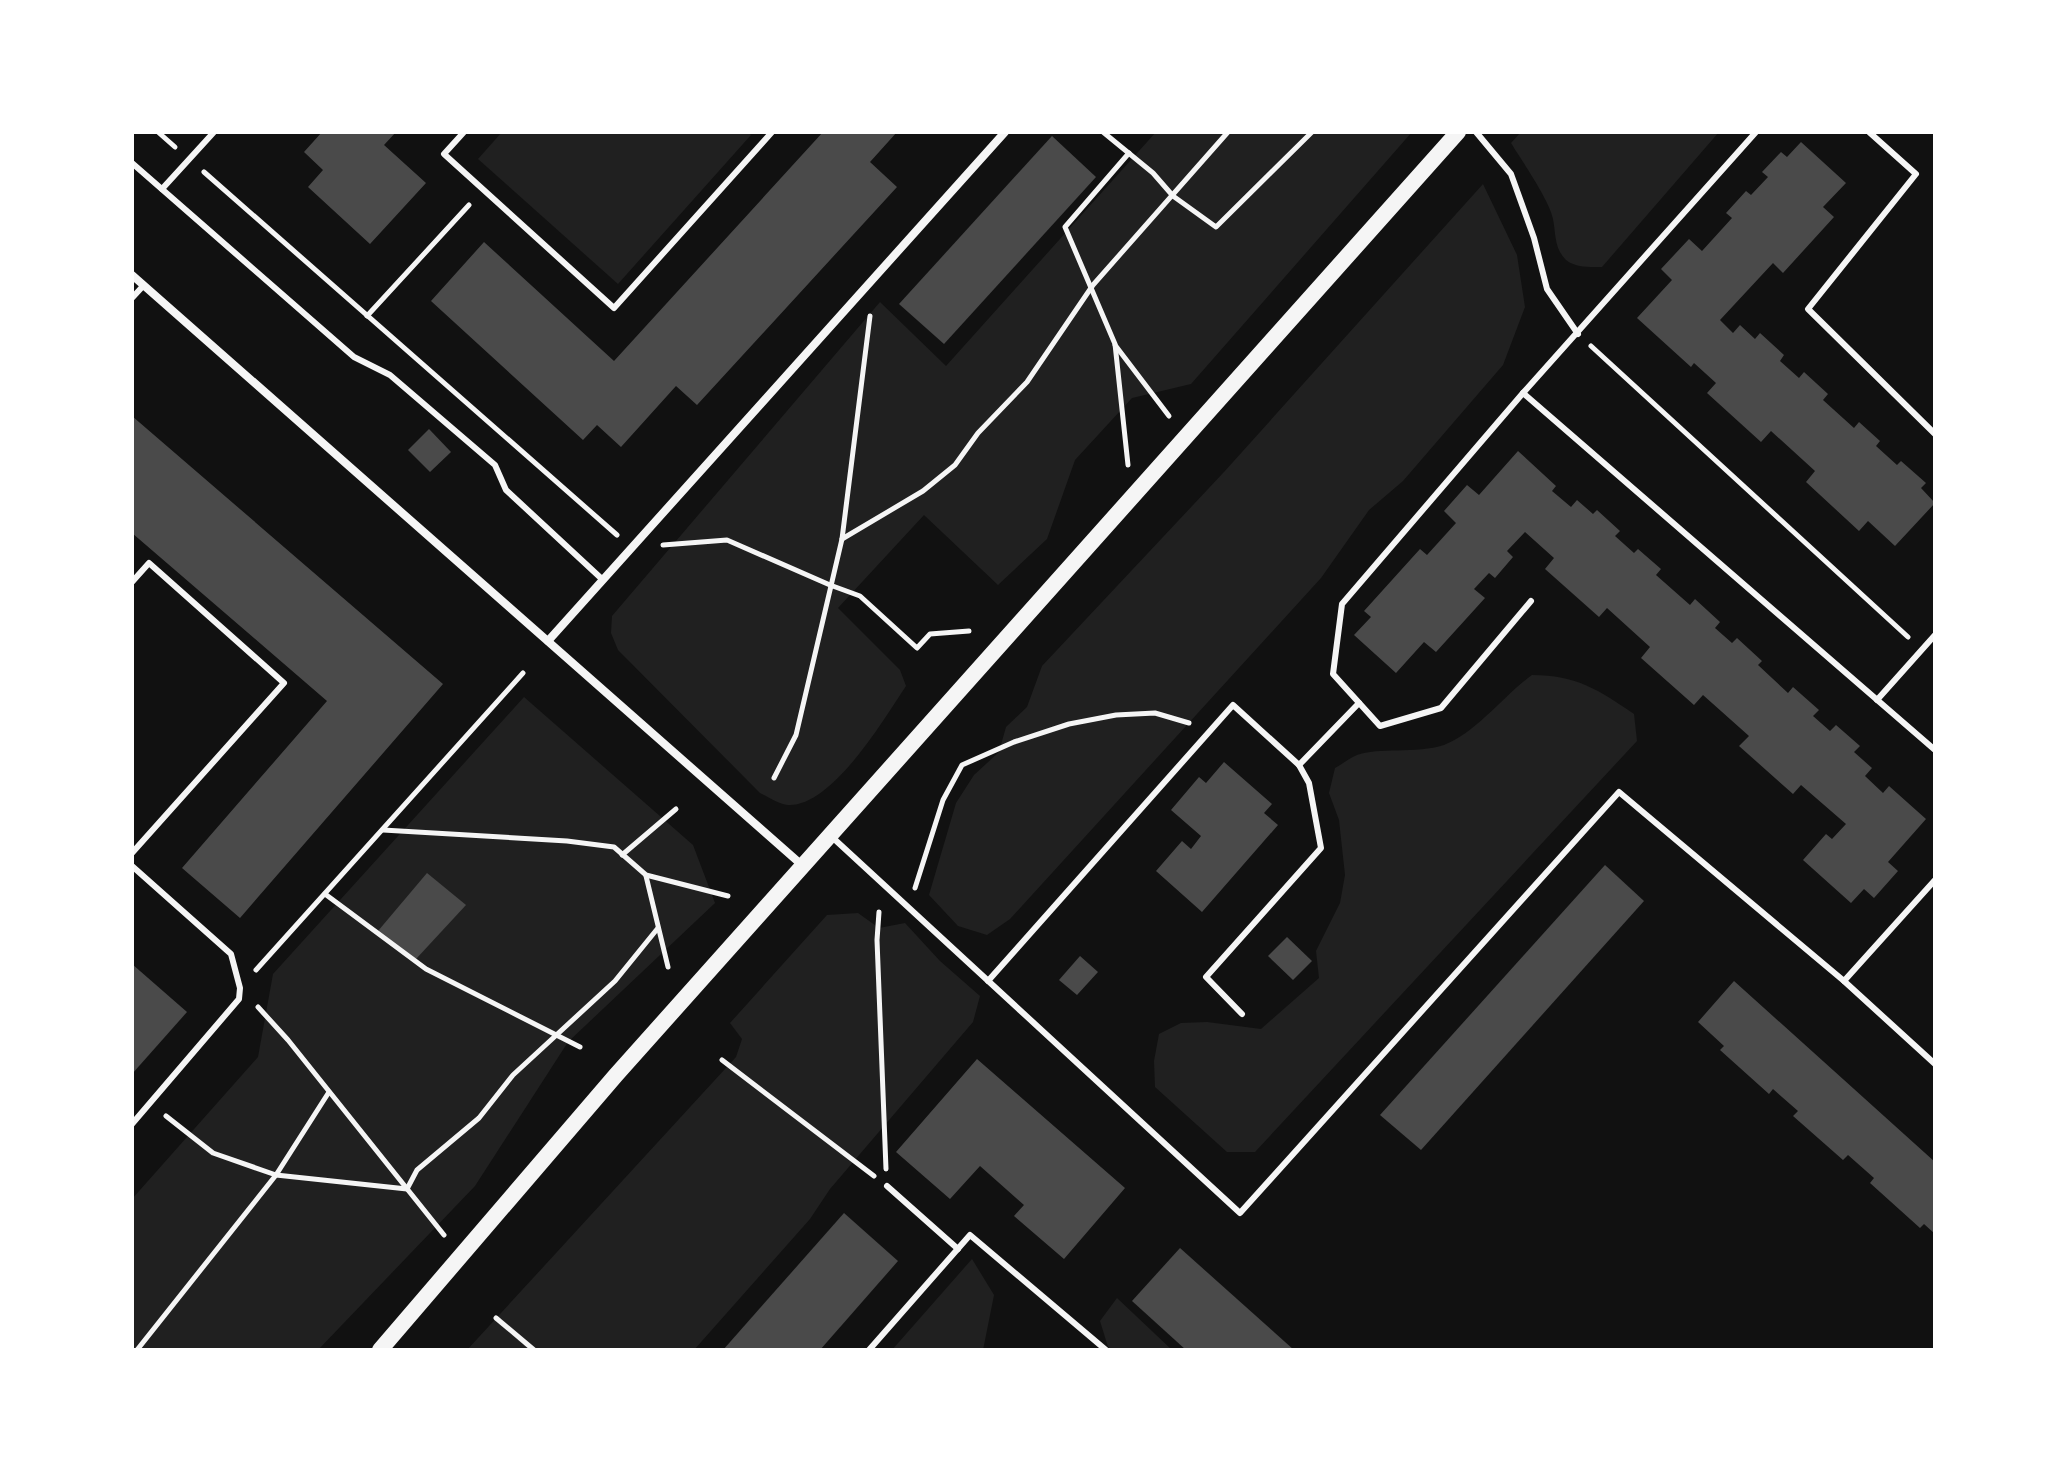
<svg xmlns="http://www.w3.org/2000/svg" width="2067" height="1482" viewBox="0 0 2067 1482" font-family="'Sofia Sans Condensed',sans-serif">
<rect width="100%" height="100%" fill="#111"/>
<g fill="#202020">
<polygon points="502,132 747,132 751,135 618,284 478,159"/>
<path d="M1156,132H1412L1191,384L1132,398L1075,460L1047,539L998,585L924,515L838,608L900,670L906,686C884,719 832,807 788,805C779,804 768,797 760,793L618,650L611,633L612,616L880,302L946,366Z"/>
<path d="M1521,132H1719L1602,267C1590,267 1576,268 1566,260C1554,248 1556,234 1553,219C1550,201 1522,161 1511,143Z"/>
<polygon points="1483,184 1517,255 1525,307 1503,365 1403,481 1369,510 1321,578 1010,919 987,935 958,926 929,895 956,803 974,775 999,752 1006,727 1027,707 1042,666 1224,472"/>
<path d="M1532,675C1576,675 1599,690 1634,714L1637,741L1255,1152H1227L1155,1087L1154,1061L1159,1034L1181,1023L1207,1022L1261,1029L1319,978L1316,951L1340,903L1345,875L1339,820L1329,793L1335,768C1342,764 1350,758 1357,755C1378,747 1417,754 1444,745C1476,733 1504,695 1532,675Z"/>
<polygon points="524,697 693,845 715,903 568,1042 475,1186 318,1350 132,1350 132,1199 258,1057 273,974"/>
<polygon points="858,913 879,928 905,923 940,961 980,996 973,1022 830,1189 810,1219 694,1350 467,1350 736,1057 742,1039 730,1023 827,915"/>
<polygon points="972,1259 994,1295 983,1350 892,1350"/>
<polygon points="1117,1298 1172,1350 1109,1350 1100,1321"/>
</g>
<g fill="#4a4a4a">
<polygon points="322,132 396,132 384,145 426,183 370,244 308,187 323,170 304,152"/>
<polygon points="823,132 897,132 870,162 897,187 697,405 676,386 621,447 597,425 583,440 431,301 484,242 614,361"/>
<polygon points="1052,136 1096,177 944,344 899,304"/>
<polygon points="1801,142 1846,183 1823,207 1834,217 1783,273 1773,263 1720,320 1733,333 1740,325 1755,339 1760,333 1784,355 1780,361 1799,378 1804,372 1828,394 1823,400 1854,428 1859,422 1880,441 1876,446 1897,465 1901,461 1926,483 1921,488 1935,503 1895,546 1868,521 1859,531 1806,482 1815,471 1771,431 1761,442 1707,393 1716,383 1694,363 1691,367 1637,318 1672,280 1661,269 1689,239 1702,251 1732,218 1726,213 1746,191 1751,195 1768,177 1762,172 1781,152 1787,157"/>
<polygon points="132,416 443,684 240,918 182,868 327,701 132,533"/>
<polygon points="429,429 451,452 430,472 408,450"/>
<polygon points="1518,451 1556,486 1552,491 1571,507 1577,500 1593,514 1597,510 1620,531 1615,536 1634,553 1638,549 1661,569 1656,575 1690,605 1695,599 1720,622 1715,628 1732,643 1737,638 1762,661 1758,665 1788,693 1793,687 1819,710 1813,716 1830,731 1836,725 1860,746 1854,752 1872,768 1865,776 1883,793 1889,786 1926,819 1888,862 1898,871 1874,898 1864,889 1851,903 1803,860 1826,834 1832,839 1846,824 1801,785 1793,794 1739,746 1749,736 1703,695 1694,705 1641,658 1650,647 1607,608 1599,617 1545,569 1554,558 1525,532 1507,551 1513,557 1495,578 1489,573 1474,589 1485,598 1436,652 1424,642 1396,673 1354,635 1371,617 1364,611 1420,549 1427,555 1456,523 1444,511 1467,485 1479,495"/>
<polygon points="1224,762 1272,804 1264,813 1278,825 1202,912 1156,871 1182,841 1191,849 1201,836 1171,810 1199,777 1206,783"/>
<polygon points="1605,865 1644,901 1421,1150 1380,1115"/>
<polygon points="427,873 466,905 416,959 378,931"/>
<polygon points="1287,937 1312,961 1293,980 1268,956"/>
<polygon points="1080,956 1098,972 1077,995 1059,980"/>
<polygon points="132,964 187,1012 132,1074"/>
<polygon points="1734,981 1935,1162 1935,1234 1924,1224 1920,1228 1870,1183 1874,1178 1848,1155 1843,1160 1793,1116 1798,1111 1773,1089 1769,1094 1720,1050 1724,1046 1698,1022"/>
<polygon points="977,1059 1125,1188 1064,1259 1014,1216 1024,1205 980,1166 950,1199 896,1152"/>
<polygon points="844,1213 898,1261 820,1350 723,1350"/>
<polygon points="1180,1248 1294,1350 1186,1350 1132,1301"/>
</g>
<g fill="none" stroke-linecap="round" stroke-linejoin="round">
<g stroke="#f5f5f5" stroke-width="5">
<polyline points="158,132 175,147"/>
<polyline points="1103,132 1153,173 1173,196 1216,227 1312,132"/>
<polyline points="204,172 617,535"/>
<polyline points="367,316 469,205"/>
<polyline points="1115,345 1169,416"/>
<polyline points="1591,346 1908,637"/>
<polyline points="1128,465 1115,344 1065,227 1129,153"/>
<polyline points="842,539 923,491 955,465 978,433 1027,382 1093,285 1228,132"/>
<polyline points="663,545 727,540 830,585 860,596 917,648 930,634 969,631"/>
<polyline points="774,778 796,735 842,539 870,316"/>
<polyline points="383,830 567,841 614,847 646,875 728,896"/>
<polyline points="622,855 676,809"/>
<polyline points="646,876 668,967"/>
<polyline points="915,888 943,800 962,765 1014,742 1069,724 1116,715 1155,713 1189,723"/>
<polyline points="325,894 426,969 580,1047"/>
<polyline points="879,912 877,940 886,1169"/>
<polyline points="256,970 523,673"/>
<polyline points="258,1007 288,1040 444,1235"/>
<polyline points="722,1060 874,1176"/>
<polyline points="166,1116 213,1153 276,1175 407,1189 417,1170 479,1118 513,1075 615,981 658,928"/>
<polyline points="496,1318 534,1350"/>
<polyline points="137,1350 276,1175 329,1092"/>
</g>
<g stroke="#f5f5f5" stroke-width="6">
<polyline points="464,132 444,154 614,308 772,132"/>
<polyline points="1476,132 1511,174 1534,238 1547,289 1578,334"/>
<polyline points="1869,132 1916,174 1808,309 1935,434"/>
<polyline points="132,163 354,357 390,375 495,465 506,490 603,580"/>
<polyline points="162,189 214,132"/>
<polyline points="132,298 144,285"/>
<polyline points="1523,393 1935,750"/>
<polyline points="132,582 149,563 284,683 132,853"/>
<polyline points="1531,601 1441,708 1380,726 1333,674 1342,604 1523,393 1756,132"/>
<polyline points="1877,700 1935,635"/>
<polyline points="1299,765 1359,703"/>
<polyline points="832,837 1240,1213 1619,792 1844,981 1935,880"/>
<polyline points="132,866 231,954 240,988 239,999 132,1124"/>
<polyline points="988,981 1233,705 1299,765 1309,783 1321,848 1206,977 1242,1014"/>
<polyline points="1844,981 1935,1064"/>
<polyline points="887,1186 958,1249"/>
<polyline points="869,1350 970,1235 1106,1350"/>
</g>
<g stroke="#f5f5f5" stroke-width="8">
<polyline points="132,275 803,866"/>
<polyline points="548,641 1005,132"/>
</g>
<polyline stroke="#f5f5f5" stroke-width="16" points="380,1350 616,1075 1458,132"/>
</g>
<rect width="2067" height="1482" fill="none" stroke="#ffffff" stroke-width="268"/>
</svg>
